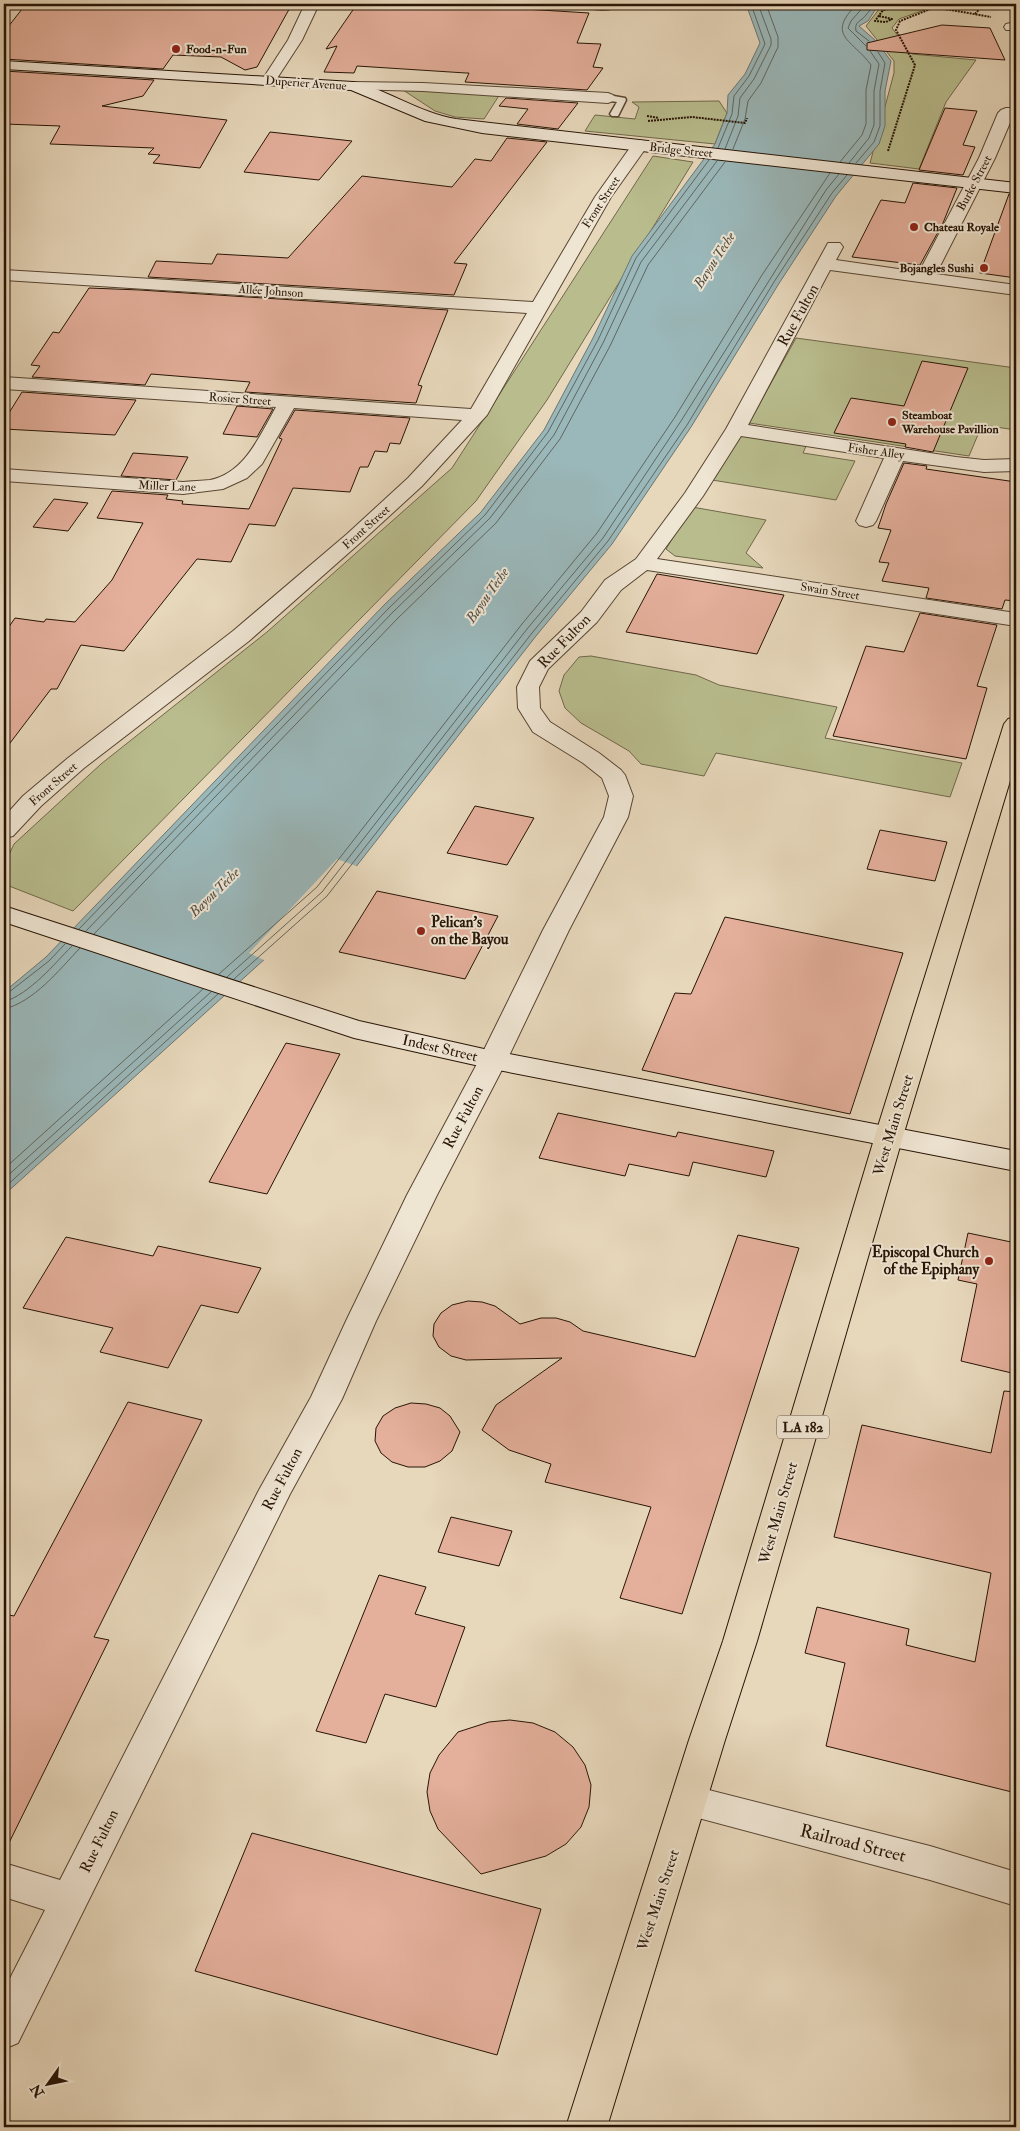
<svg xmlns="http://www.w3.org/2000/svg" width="1020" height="2131" viewBox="0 0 1020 2131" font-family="'IM FELL Double Pica',serif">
<rect width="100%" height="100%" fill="#e7d7bb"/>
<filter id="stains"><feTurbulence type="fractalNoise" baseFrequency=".004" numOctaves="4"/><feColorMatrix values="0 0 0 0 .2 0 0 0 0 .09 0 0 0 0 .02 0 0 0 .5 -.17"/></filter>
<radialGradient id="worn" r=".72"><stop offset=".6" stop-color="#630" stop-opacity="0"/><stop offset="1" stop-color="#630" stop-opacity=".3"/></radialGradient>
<g fill="#b9bd8e" stroke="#70684a">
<polygon points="883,4 927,9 899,19 892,28 912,54 976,60 946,102 919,169 870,163 894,73 894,61 866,26"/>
<polygon points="403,90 500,94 484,119 455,117 435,111"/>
<polygon points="719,101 727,113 715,144 585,131 595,115 635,119 639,107 632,102"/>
<polygon points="653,156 693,162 547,400 476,501 73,911 4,884 4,865 14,844 101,764 267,632 452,468"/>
<polygon points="796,338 1016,368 1016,430 982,425 969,456 749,423"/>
<polygon points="739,435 806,446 803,453 855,461 836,500 712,480"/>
<polygon points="692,507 766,520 746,553 763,568 675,556 666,549"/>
<polygon points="591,656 696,675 719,685 837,707 825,738 962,763 950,797 716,753 704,776 641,764 629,751 581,723 565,708 559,691 564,675 579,657"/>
</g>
<polygon fill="#9ab7b9" stroke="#6c7671" points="746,4 879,4 868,21 859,26 876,41 891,61 885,91 885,126 879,144 836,196 778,285 691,427 612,544 536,636 330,900 4,1195 4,992 46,957 385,604 481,512 544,430 593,338 632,256 715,144 727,113 728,95 745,74 760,43"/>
<polygon fill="#e7d7bb" points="337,859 359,867 322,911 266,961 249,953"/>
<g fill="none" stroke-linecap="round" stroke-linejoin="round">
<g stroke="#60665f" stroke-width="1">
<polyline points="866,4 851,21 848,28 866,46"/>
<path d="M869,41L856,31C854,21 861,22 866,15C869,12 871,8 873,4"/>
<polyline points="718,148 732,114 734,96 749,76 765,44 751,4"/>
<polyline points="725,149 738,116 740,98 754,79 771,45 771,39 758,4"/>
<polyline points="733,149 745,119 748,101 761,83 778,47 778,37 766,4"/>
<path d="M840,162L862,135L866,124V90L871,65C852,39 825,36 857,4"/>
<polyline points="849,163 869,138 874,125 874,91 879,64 870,51"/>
<polyline points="856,163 874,142 880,126 880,91 885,63 878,52"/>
<polyline points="79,929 389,608 485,515 548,432 598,340 636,258 709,160"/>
<polyline points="86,931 393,612 490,518 554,435 603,343 641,262 717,161"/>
<polyline points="94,934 398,618 496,523 560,439 610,346 648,265 725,162"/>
<polyline points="219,974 317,887 522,624 597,533 675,417 762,275 830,173"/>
<polyline points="227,977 322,892 527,629 603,538 681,421 826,190 839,174"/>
<polyline points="234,979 327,896 532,633 608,541 687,425 774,282 832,193 847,175"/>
<polyline points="4,996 49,961 65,944"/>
<path d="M4,1002C31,993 53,965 72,946"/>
<path d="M4,1009C34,1002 59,970 80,948"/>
<polyline points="4,1169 203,989"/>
<polyline points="4,1179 211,992"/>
<polyline points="4,1188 218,994"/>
</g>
</g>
<g fill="#e4af9b" stroke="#271405">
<polygon points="26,4 292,4 257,67 245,70 221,57 173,55 163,69 4,59 4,32"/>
<polygon points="357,4 476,6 589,13 577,43 601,44 593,67 603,68 587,90 465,82 469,73 466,73 357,66 354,73 324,72 337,46 326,49"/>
<polygon points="942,25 990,28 1005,60 867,50 867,43"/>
<polygon points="4,71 154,80 143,96 102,106 227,120 200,168 153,163 160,155 148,154 154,148 50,144 60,126 4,124"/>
<polygon points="506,98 578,103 558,129 517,124 528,109 499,106"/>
<polygon points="945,108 977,111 963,145 975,147 963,175 919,170"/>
<polygon points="270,132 352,141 319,180 244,172"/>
<polygon points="507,138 547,142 454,263 467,264 454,295 148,277 156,261 212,264 217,254 288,258 362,176 452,187 475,159 491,161"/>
<polygon points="913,183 957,188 943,223 920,265 852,257 881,200 905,203"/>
<polygon points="1009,194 1016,195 1016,278 980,273"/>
<polygon points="89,288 140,290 448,310 418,385 422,386 416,403 245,392 250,382 151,374 145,385 32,377 40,366 31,365 53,332 59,333"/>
<polygon points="922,361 968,368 933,452 905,447 906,444 834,433 851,398 904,406"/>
<polygon points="22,392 136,400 115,435 4,429 4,421"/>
<polygon points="237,406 273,409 257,437 223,434"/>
<polygon points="295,410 410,418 400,444 390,443 387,452 375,451 368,467 360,467 350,492 293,488 275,526 249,524 231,562 197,559 124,651 81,645 57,689 51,689 4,751 4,634 15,618 44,622 46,619 75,622 112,580 143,523 97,518 112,491 168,495 166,499 183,501 182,504 249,509 282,439 279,438"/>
<polygon points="133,453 188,457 176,480 121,476"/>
<polygon points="904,463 927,466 926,469 1016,482 1016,601 1005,600 1002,609 926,598 929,588 882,581 889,563 879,562 891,530 878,528 886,504"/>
<polygon points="54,499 88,503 68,531 33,527"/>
<polygon points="657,574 784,595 757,654 626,632"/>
<polygon points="920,613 997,625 977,686 987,688 966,759 833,736 866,646 904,652"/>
<polygon points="475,806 534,818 507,865 447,853"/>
<polygon points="880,830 947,842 935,881 867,869"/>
<polygon points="377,891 498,916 465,979 339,952"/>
<polygon points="725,917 903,953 850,1114 642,1070 675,993 691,994"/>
<polygon points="286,1043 340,1054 267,1194 209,1182"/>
<polygon points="558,1113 676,1137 678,1132 774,1151 766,1177 693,1162 689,1176 629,1164 625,1176 539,1158"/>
<polygon points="968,1233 1016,1243 1016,1374 961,1361 977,1284 958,1280"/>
<polygon points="738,1235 799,1248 682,1614 620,1598 651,1507 545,1482 551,1464 509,1450 482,1430 496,1405 562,1358 466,1360 451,1356 439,1347 433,1336 434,1324 441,1313 452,1305 468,1301 482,1302 495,1306 520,1324 541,1318 556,1318 570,1322 583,1331 695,1357"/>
<polygon points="66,1237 153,1256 158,1246 261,1268 238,1313 201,1305 168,1368 100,1352 113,1328 23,1308"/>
<polygon points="1004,1391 1016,1392 1016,1793 826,1746 845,1663 805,1653 817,1607 909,1629 906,1645 975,1662 991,1573 834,1537 862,1425 991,1453"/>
<polygon points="128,1402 202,1420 94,1637 109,1640 4,1853 4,1614 14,1616"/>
<polygon points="411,1403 426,1404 440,1408 450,1416 460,1432 452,1451 440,1461 425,1467 408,1467 392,1462 381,1453 375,1441 376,1428 383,1416 395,1408"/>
<polygon points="451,1517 512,1531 499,1566 438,1552"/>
<polygon points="379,1575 426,1587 415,1614 465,1627 436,1707 385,1694 366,1743 316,1731"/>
<polygon points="510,1720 533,1723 555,1732 573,1747 585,1765 591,1785 589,1807 581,1827 566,1844 546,1856 481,1874 438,1829 430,1811 427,1792 430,1773 439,1755 458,1732 489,1722"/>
<polygon points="252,1833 541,1909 497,2055 195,1971"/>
</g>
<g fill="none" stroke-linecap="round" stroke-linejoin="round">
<defs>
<polygon id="lane" points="608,95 625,98 626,100 618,116 612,116 610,114 617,102 605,100 605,96"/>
<g id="street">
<polygon points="305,4 319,4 302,40 274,83 264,83 262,80 288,40"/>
<path d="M583,4H618L619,5C613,12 589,11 583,4Z"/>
<polygon points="1016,22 1016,30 1006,30 1004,27 1006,24"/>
<polygon points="353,82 423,83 608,93 613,95 616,98 613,101 608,103 423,91 348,89 346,86 348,83"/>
<polygon points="1006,108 1016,108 1016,118 1012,118 995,158 936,274 1016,285 1016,295 830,270 748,425 956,457 984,460 1016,459 1016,471 984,472 903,461 876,521 873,525 866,527 859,525 856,521 884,458 741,436 703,496 657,559 1016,613 1016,626 647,570 621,590 597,622 548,669 539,687 540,708 550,722 599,753 621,770 625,775 633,796 628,817 569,930 507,1060 437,1195 376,1321 342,1399 290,1494 18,2043 4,2049 4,1990 45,1910 4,1897 4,1863 60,1880 259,1490 311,1397 346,1321 407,1195 479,1060 543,930 604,817 609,796 602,778 583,763 533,732 518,708 517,687 530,661 581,612 605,580 636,559 685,493 726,429 828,243 840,243 843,247 836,260 919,272 979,158 998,113 1001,110"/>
<path d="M640,140L646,142L648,145L611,197L487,415L422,486L361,542L249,641L84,768L41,806L13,836L4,838V817L23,796L68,758L233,631L347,534L408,478L462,420L294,408L262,464L247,478L223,489L183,494L4,481V469L183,482C192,481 201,481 210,480C245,473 260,435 276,407L4,389V377L471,409L527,313L4,280V270L533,302L595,197L634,142Z"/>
<polygon points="689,1785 930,1846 1016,1872 1016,1906 930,1880 676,1812 671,1801 676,1790"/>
</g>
<g id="secondary">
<path d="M4,61L353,82C389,90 419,113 456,119L1016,183V193L482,133L425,121L351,90L4,69Z"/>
<polygon points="4,906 359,1021 493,1051 1016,1151 1016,1171 493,1069 354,1038 4,922"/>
</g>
<polygon id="primary" points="1016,717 1016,761 903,1136 757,1641 725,1740 607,2127 566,2127 689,1740 723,1641 875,1136 1004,724 1008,719"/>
</defs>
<use href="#lane" stroke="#574532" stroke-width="3"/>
<use href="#street" stroke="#574532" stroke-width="2"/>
<use href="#secondary" stroke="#271405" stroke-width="2"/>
<use href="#primary" stroke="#271405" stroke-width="2"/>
<g stroke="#271405" stroke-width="2" stroke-dasharray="2 1" stroke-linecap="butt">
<polyline points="975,14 982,6 980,4"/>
<path d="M879,16L892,19L886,22L875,21L883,10C919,2 955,11 991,17"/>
<polyline points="647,116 659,118"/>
<polyline points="648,121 692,117 745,123 747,118"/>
<polyline points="888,151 915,65 896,30 900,21 933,8"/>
</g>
<use href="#lane" fill="#efe5d3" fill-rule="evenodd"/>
<use href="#street" fill="#efe5d3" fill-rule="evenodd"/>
<use href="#secondary" fill="#efe5d3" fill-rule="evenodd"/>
<use href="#primary" fill="#e7d7bb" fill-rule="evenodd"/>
</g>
<g fill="#8f2418" stroke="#efe5d3" stroke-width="2">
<circle cx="176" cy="49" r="5"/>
<circle cx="914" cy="227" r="5"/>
<circle cx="984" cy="268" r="5"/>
<circle cx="892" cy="422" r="5"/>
<circle cx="421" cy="931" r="5"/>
<circle cx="989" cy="1261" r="5"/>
</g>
<g text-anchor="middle" stroke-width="4" stroke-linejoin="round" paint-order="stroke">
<g font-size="12" font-weight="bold" fill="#271405" stroke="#efe5d3" text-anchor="start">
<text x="186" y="53">Food-n-Fun</text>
<text x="924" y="231">Chateau Royale</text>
<text x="974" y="272" text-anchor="end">Bojangles Sushi</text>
<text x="902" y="419">Steamboat<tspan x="902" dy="14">Warehouse Pavillion</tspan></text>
</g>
<g font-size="12" fill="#271405" stroke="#efe5d3">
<text transform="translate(306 83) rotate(4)" y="4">Duperier Avenue</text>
<text transform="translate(681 150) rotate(6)" y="4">Bridge Street</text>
<text transform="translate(974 183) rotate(-62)" y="4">Burke Street</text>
<text transform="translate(601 202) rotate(-57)" y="4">Front Street</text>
<text transform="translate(271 291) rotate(4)" y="4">Allée Johnson</text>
<text transform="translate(240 399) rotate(4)" y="4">Rosier Street</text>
<text transform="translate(876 451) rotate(8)" y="4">Fisher Alley</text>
<text transform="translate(167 486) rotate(2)" y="4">Miller Lane</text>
<text transform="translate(366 527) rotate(-42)" y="4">Front Street</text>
<text transform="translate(830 591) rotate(9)" y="4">Swain Street</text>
<text transform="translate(53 784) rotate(-41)" y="4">Front Street</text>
</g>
<g font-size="14" font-style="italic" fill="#4f4d44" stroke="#efe5d3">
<text transform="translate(714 260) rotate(-57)" y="5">Bayou Teche</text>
<text transform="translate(487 595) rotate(-55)" y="5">Bayou Teche</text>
<text transform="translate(214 892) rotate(-44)" y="5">Bayou Teche</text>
</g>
<rect fill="#efe5d3" stroke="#635343" stroke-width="1" x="777" y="1415.5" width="52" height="23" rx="4"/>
<g font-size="14" font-weight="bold" fill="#271405">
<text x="803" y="1432">LA 182</text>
</g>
<g font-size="15" fill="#271405" stroke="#efe5d3">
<text transform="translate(798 315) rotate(-61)" y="5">Rue Fulton</text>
<text transform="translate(564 641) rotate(-46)" y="5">Rue Fulton</text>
<text transform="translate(440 1048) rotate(13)" y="5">Indest Street</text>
<text transform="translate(463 1117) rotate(-62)" y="5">Rue Fulton</text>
<text transform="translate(893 1125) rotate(-73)" y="5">West Main Street</text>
<text transform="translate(282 1479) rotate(-62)" y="5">Rue Fulton</text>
<text transform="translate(778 1513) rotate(-74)" y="5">West Main Street</text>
<text transform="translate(99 1841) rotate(-64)" y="5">Rue Fulton</text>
<text transform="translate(658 1900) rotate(-72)" y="5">West Main Street</text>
</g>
<g font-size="15" font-weight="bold" fill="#271405" stroke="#efe5d3" text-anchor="start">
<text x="431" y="927">Pelican's<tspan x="431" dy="17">on the Bayou</tspan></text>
<text x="979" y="1257" text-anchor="end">Episcopal Church<tspan x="979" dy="17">of the Epiphany</tspan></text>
</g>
<g font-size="18" fill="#271405" stroke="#efe5d3">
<text transform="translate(853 1843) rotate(14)" y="6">Railroad Street</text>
</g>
</g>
<rect width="1020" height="2131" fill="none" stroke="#e7d7bb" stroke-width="20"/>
<rect x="5" y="5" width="1010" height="2121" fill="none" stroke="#271405" stroke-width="2.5"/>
<rect x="10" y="10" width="1000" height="2111" fill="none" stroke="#271405"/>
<g transform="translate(48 2084) rotate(237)" stroke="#efe5d3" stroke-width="4" paint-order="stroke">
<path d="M0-4L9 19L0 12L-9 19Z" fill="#271405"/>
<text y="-8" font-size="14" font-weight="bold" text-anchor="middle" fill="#271405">N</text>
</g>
<rect width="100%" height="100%" filter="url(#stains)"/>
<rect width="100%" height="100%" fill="url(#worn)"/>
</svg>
